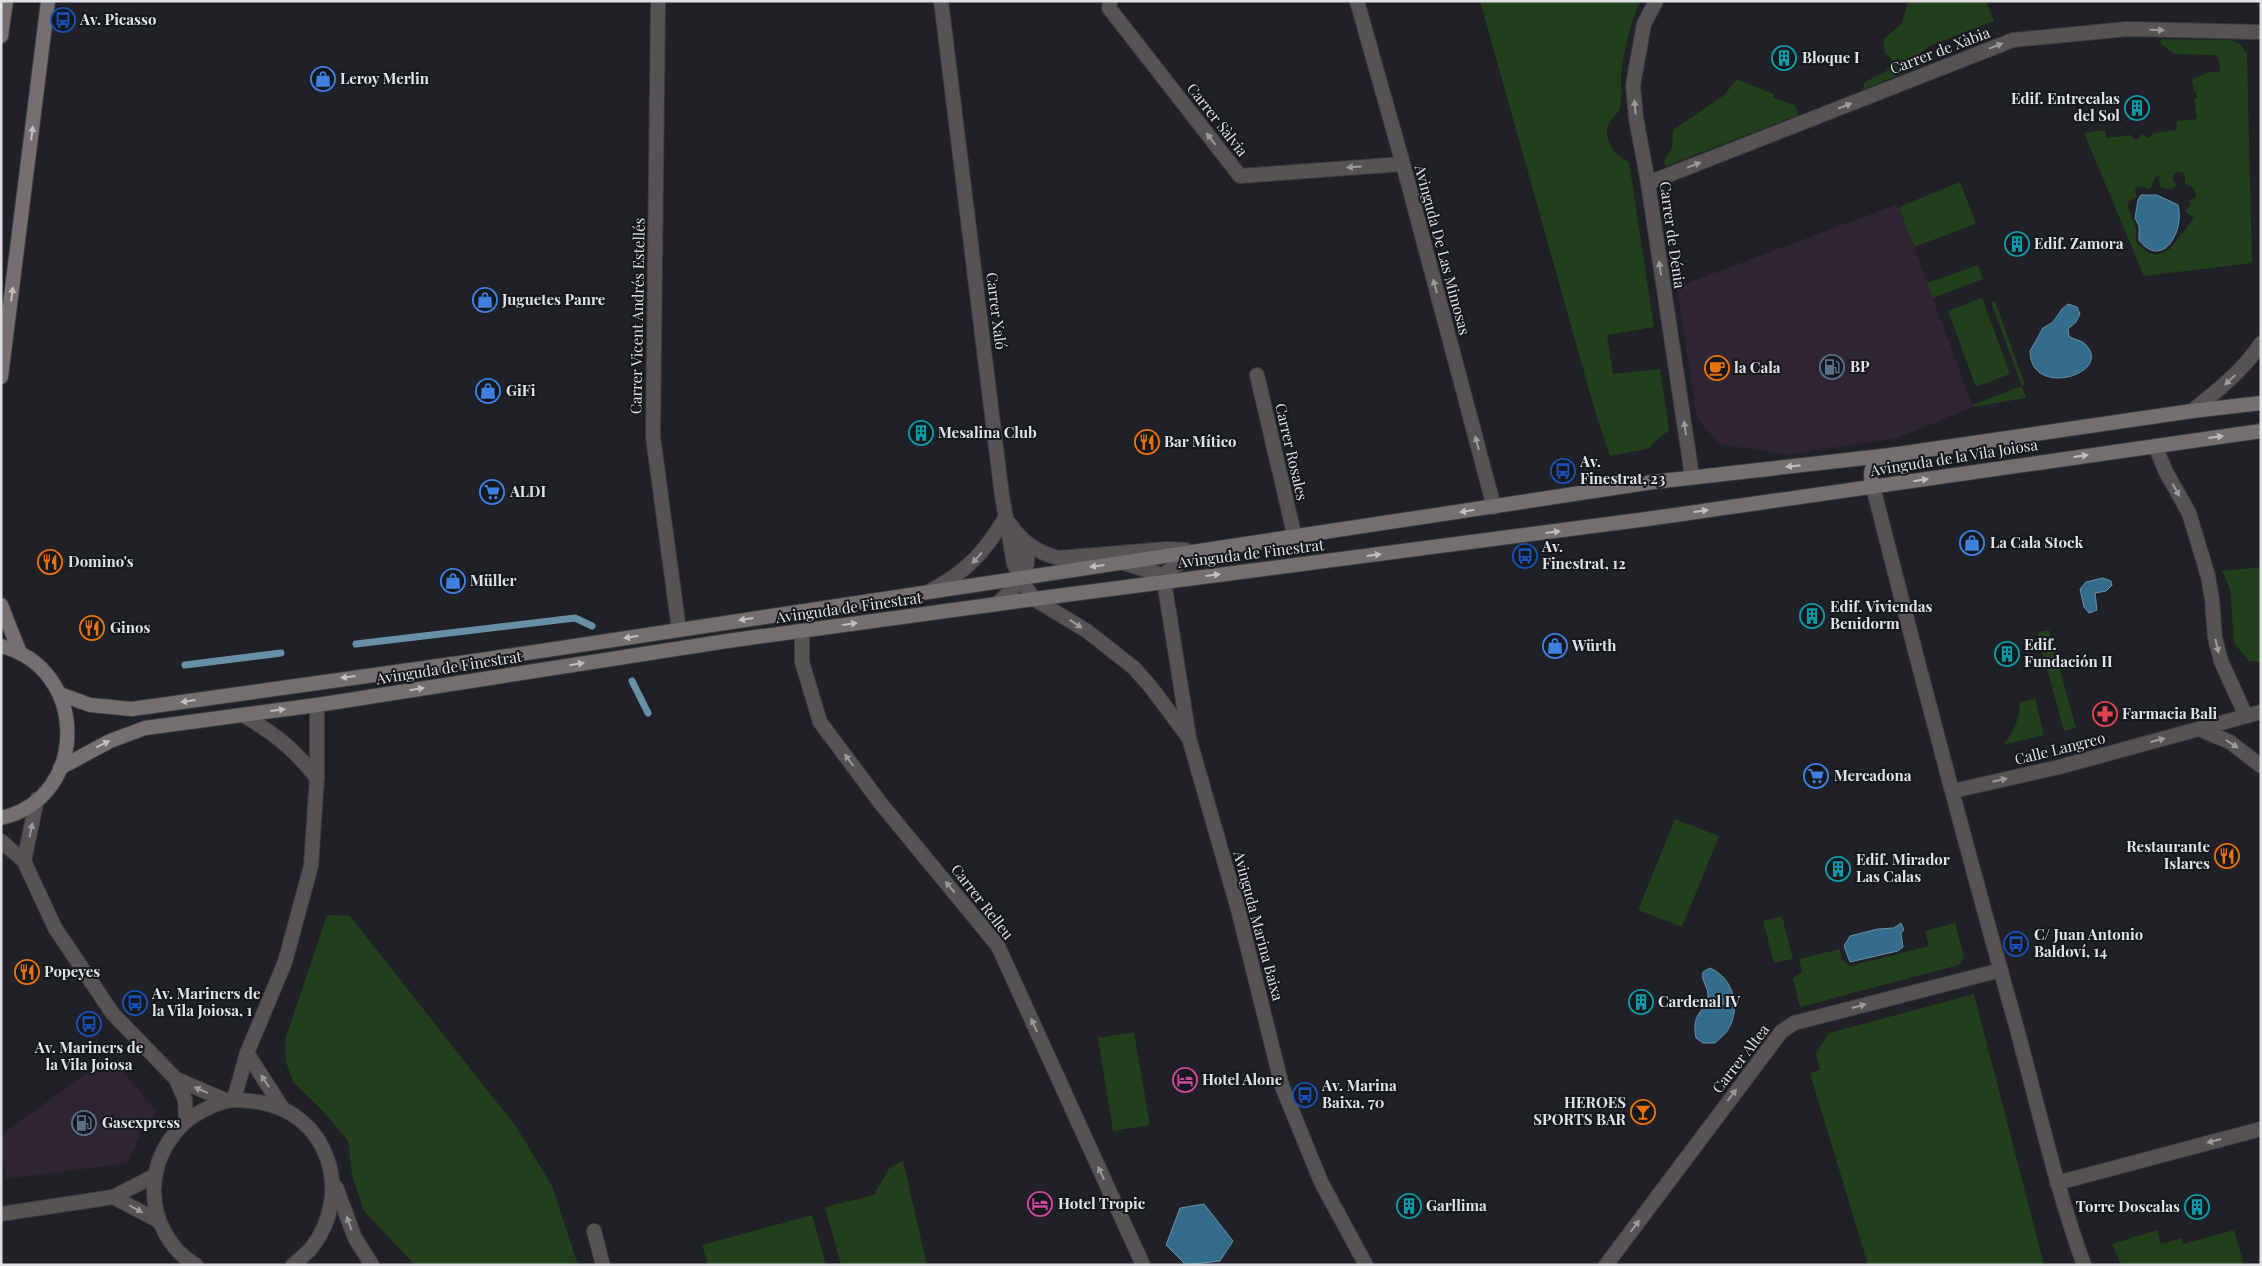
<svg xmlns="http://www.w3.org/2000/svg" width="2262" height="1266" viewBox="0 0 2262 1266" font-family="'Playfair Display',serif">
<rect width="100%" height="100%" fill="#1f2126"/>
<g fill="#2f2432">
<polygon points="1898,204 1973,407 1897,438 1787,455 1719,444 1697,418 1677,287"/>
<polygon points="109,1057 157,1111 139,1137 128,1163 6,1179 1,1151 1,1135"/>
</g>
<g fill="#203f1a" fill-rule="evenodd">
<path d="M1480,1H1640C1630,26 1624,49 1621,76C1621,86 1622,97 1620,107C1618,116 1607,119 1607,133C1608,148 1617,156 1629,162L1654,327L1607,335L1613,374L1660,369L1669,430L1647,449L1610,456L1595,411Z"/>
<polygon points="1908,1 1986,1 1994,21 1929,46 1920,54 1923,65 1862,90 1865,82 1887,71 1891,59 1885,52 1883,40 1902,23"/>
<path d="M2161,39L2231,40L2240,44L2247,53L2252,263L2144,276L2084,133L2105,130L2106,138L2130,135L2136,140L2143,134L2149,138L2154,133L2176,130L2177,121L2197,119L2194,98H2197L2196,91H2194L2192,80L2208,72H2220L2219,59L2216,55L2174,54L2160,43ZM2176,172H2182L2185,176V184C2192,187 2196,189 2196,197L2189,201L2191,205L2185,211L2194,218L2170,249L2157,255L2149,253L2138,245L2136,240V228L2128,208L2129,201L2137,197L2135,190L2137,186L2150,189L2155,177L2159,176L2160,187L2171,189L2177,185L2173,181V175Z"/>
<polygon points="1737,79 1774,94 1773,98 1795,105 1799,115 1666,166 1664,161 1672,148 1673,130 1724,95"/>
<polygon points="1960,182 1976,224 1914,247 1899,207"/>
<polygon points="1978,265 1983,279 1933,298 1927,283"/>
<polygon points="1982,298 2010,374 1976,387 1948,311"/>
<polygon points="1995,301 2025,385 2022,386 2026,398 1973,407 1972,405 2022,386 1991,302"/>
<polygon points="2261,567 2261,662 2249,661 2234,643 2230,588 2222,571"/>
<polygon points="2049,630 2076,728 2064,731 2037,632"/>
<path d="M2035,699L2044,735L2003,745C2015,731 2019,720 2020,702Z"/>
<polygon points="1675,819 1719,836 1682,927 1638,910"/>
<polygon points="327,915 350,916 517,1128 552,1186 578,1265 415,1265 364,1211 352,1175 348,1141 322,1110 293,1082 286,1062 285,1040"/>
<polygon points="1782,916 1793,959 1774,963 1763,921"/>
<polygon points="1955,923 1964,957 1959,965 1800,1007 1793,978 1802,972 1799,959 1840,949 1841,958 1850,966 1929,946 1925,931"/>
<polygon points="1974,994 2044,1265 1868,1265 1810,1073 1820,1070 1816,1053 1829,1033"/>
<polygon points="1134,1032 1150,1125 1113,1131 1098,1038"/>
<polygon points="903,1161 927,1265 841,1265 825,1207 874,1195 890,1167"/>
<polygon points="812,1215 826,1265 708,1265 702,1245"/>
<polygon points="2157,1230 2161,1244 2181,1238 2183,1244 2234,1230 2244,1265 2121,1265 2112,1244"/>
</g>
<g fill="#346c8c" stroke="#678fa6">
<path d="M2141,195H2157L2178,205C2185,232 2162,270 2139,240V226L2135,218L2138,200Z"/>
<path d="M2068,304L2077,307L2080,314L2076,322L2068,329L2069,336C2074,340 2082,340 2086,345C2113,374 2030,399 2030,351L2043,328L2053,322L2062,309Z"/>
<polygon points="2103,578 2111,581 2112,585 2106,591 2095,593 2097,610 2089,613 2084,607 2080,589 2086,582"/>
<polygon points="1901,923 1904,930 1901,933 1903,947 1898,951 1854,961 1850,962 1844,946 1850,936 1878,929 1894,928"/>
<path d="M1710,968C1733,978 1741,1006 1729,1028C1726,1034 1720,1038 1715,1043H1703L1696,1038C1690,1009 1709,1012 1708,994C1707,985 1701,981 1703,972Z"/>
<polygon points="1204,1204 1233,1241 1220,1261 1186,1265 1166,1245 1180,1208"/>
</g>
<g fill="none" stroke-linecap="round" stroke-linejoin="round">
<g stroke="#678fa6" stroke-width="7">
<polyline points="356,644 575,618 592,626"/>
<polyline points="185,665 281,653"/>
<polyline points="632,681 648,713"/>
</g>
<defs>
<g id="minor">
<polyline points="658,1 653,437 679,630"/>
<polyline points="941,1 1002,496 1014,564 1027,589 1034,599 1087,631 1134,668 1150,686 1189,738"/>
<polyline points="1110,1 1109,8 1240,176 1403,164"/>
<polyline points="1357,1 1403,164 1494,507"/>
<polyline points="1656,1 1644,24 1633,85 1636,118 1648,183 1692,476"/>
<polyline points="1648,183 2013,40 2127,29 2261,32"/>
<polyline points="1257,375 1295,538"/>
<path d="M2192,411C2218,390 2243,371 2261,343"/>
<polyline points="2155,446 2166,472 2189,513 2208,576 2212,599 2215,638 2221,661 2246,716"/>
<path d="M1873,487C1917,660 1962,832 2010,1004C2035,1091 2053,1180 2084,1265"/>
<path d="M1009,523C1022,542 1036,552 1058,558L1167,549L1186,550"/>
<polyline points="1197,552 1169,570 1164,581 1189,738 1238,909 1282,1086 1321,1182 1366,1265"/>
<polyline points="1124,563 1159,574 1164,581"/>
<path d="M930,591C965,573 985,552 1005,518"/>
<path d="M998,603C1009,592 1029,576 1027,557C1027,552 1022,545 1020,539"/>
<polyline points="802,631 802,662 820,722 882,805 998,946 1143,1265"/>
<path d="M243,715C275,734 293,748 317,778"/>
<polyline points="2199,729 2230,742 2261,766"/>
<polyline points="1953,791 2059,767 2261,712"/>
<polyline points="1,841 24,861 55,928 113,1014 176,1079 225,1100"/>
<polyline points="24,861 37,799"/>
<polyline points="247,1053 283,1109"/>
<polyline points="176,1079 185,1100 186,1121"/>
<polyline points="234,1099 247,1053 285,962 311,866 317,778 317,705"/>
<polyline points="2057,1183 2261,1129"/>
<polyline points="336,1187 355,1238 372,1265"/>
<polyline points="113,1197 159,1221"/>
<polyline points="1,1214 113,1197 154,1176"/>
<polyline points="594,1231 603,1265"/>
<path d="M196,1265C170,1251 153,1218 154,1189C155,1163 164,1144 182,1125C190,1117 199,1112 210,1107C229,1098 237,1099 258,1102C328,1112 354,1193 312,1247C307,1254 299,1259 293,1265"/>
<polyline points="1606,1265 1781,1032 1794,1023 2001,970"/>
</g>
<g id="secondary">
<polyline points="1,36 6,1"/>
<polyline points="1,377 48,1"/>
<path d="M1873,487C1868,470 1871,465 1887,457"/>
<polyline points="1,605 20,653"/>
<path d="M1,646C89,668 90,798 1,818"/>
<polyline points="60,694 90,705 132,709 488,659 1653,482 1891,455 2192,411 2261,403"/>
<polyline points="60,768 110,741 145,728 317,705 727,641 1034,599 1647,519 2261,431"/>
</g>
</defs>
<use href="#minor" stroke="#3a3c41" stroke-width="16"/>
<use href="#secondary" stroke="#3a3c41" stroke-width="16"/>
<use href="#minor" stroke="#575353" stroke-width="14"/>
<use href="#secondary" stroke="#75706f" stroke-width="14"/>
</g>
<defs><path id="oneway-solid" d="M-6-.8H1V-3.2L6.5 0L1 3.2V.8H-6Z" transform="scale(1.25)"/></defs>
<g fill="#9b9a9c">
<use href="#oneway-solid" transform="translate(2157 30) rotate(2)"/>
<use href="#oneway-solid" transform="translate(1996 46) rotate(-21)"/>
<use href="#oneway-solid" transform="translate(1845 106) rotate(-21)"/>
<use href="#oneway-solid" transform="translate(1635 107) rotate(-95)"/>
<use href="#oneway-solid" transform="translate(1211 139) rotate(-128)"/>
<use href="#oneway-solid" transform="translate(1694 165) rotate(-21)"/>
<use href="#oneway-solid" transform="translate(1354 167) rotate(177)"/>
<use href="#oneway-solid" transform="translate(1660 268) rotate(-99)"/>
<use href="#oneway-solid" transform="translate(1435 286) rotate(-105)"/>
<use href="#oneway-solid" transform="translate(2230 380) rotate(137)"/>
<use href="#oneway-solid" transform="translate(1685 428) rotate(-99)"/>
<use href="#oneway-solid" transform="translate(1477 443) rotate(-105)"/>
<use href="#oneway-solid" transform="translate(2176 490) rotate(61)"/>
<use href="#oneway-solid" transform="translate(977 558) rotate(133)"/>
<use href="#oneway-solid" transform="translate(1076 624) rotate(34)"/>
<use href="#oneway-solid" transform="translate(2217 646) rotate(76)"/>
<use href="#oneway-solid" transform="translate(2158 740) rotate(-15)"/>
<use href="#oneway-solid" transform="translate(2232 744) rotate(33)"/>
<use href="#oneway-solid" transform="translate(849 760) rotate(-127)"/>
<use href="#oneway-solid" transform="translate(2000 780) rotate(-13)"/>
<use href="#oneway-solid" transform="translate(31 830) rotate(-78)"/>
<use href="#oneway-solid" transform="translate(950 887) rotate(-130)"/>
<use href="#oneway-solid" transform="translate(1859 1006) rotate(-15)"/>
<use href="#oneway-solid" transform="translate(1034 1025) rotate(-114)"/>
<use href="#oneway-solid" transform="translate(265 1081) rotate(-123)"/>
<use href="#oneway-solid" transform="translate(201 1090) rotate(-157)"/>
<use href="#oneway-solid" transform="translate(1732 1095) rotate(-53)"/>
<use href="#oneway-solid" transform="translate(2214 1141) rotate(165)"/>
<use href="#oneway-solid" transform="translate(1101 1173) rotate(-115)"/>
<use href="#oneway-solid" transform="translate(136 1209) rotate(28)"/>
<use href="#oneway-solid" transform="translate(349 1223) rotate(-110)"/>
<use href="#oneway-solid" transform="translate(1635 1226) rotate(-53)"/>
</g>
<g fill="#bfbfc1">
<use href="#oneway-solid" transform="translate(32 133) rotate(-83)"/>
<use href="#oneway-solid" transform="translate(12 294) rotate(-83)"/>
<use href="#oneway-solid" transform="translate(2216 437) rotate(-8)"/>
<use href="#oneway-solid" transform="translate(2081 456) rotate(-8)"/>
<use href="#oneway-solid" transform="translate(1793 466) rotate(174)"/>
<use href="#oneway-solid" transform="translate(1921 480) rotate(-9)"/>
<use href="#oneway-solid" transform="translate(1467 511) rotate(171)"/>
<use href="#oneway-solid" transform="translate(1701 511) rotate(-8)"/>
<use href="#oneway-solid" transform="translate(1553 532) rotate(-7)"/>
<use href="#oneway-solid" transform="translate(1374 555) rotate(-7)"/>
<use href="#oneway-solid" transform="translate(1097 566) rotate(173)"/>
<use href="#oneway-solid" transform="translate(1213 575) rotate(-7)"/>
<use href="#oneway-solid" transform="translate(746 619) rotate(172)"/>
<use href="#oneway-solid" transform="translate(850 624) rotate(-8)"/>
<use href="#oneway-solid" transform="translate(631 637) rotate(171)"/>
<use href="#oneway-solid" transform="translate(577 664) rotate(-9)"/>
<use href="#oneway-solid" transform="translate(348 677) rotate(173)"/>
<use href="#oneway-solid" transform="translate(417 689) rotate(-9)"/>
<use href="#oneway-solid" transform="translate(188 701) rotate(172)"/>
<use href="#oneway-solid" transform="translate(278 710) rotate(-7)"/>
<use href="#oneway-solid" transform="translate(103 744) rotate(-26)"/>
</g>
<defs>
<symbol id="bus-ring" viewBox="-11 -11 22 22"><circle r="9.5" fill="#15181c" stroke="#1a4fb4" stroke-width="1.5"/><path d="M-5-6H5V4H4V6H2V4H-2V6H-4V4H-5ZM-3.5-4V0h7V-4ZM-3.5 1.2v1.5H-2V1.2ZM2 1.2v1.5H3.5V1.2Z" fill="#1a4fb4"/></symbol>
<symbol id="building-ring" viewBox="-11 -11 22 22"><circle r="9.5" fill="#15181c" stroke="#0f9aa8" stroke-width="1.5"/><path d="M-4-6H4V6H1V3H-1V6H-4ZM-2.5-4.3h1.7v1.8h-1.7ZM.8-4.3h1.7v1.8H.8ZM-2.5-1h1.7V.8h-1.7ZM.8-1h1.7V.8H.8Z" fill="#0f9aa8"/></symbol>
<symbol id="shop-ring" viewBox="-11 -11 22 22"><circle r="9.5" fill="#15181c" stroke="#3f7fe0" stroke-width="1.5"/><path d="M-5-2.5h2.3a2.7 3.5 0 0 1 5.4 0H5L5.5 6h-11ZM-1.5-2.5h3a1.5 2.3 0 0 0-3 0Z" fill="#3f7fe0"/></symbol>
<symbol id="fuel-ring" viewBox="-11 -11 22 22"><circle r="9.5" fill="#15181c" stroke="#5c6f8a" stroke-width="1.5"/><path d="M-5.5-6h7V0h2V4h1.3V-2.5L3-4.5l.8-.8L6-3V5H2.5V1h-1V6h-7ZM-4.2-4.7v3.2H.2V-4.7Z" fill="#5c6f8a"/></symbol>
<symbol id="cafe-ring" viewBox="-11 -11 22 22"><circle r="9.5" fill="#15181c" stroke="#e8710a" stroke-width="1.5"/><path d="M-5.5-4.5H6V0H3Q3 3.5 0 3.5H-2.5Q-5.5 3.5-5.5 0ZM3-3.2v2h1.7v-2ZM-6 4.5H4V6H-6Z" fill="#e8710a"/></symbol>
<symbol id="restaurant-ring" viewBox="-11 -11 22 22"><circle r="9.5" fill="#15181c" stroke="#e8710a" stroke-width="1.5"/><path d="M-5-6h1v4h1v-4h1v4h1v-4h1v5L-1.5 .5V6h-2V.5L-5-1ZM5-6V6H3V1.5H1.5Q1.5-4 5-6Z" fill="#e8710a"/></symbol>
<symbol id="supermarket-ring" viewBox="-11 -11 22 22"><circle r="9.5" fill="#15181c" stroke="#3f7fe0" stroke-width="1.5"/><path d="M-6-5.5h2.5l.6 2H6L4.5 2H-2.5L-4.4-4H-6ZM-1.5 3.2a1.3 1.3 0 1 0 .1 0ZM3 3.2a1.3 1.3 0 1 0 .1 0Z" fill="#3f7fe0"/></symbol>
<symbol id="pharmacy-ring" viewBox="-11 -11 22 22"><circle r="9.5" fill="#15181c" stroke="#e0444e" stroke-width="1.5"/><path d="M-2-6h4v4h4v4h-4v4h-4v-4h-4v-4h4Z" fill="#e0444e"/></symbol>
<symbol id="hotel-ring" viewBox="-11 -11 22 22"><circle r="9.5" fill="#15181c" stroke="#d1479c" stroke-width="1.5"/><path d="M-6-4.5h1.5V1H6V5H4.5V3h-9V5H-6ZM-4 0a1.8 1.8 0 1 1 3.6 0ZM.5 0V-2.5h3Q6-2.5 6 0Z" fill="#d1479c"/></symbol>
<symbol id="bar-ring" viewBox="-11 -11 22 22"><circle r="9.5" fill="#15181c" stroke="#e8710a" stroke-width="1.5"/><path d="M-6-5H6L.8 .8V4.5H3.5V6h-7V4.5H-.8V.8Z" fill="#e8710a"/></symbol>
</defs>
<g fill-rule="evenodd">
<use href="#bus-ring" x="49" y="6" width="28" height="28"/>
<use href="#building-ring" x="1770" y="44" width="28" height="28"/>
<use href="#shop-ring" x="309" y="65" width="28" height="28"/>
<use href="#building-ring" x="2123" y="94" width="28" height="28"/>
<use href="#building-ring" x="2003" y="230" width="28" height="28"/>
<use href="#shop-ring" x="471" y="286" width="28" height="28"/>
<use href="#fuel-ring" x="1818" y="353" width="28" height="28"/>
<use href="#cafe-ring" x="1703" y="354" width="28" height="28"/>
<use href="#shop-ring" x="474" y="377" width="28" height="28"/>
<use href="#building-ring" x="907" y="419" width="28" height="28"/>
<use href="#restaurant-ring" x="1133" y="428" width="28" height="28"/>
<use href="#bus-ring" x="1549" y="457" width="28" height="28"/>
<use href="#supermarket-ring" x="478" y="478" width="28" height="28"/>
<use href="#shop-ring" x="1958" y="529" width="28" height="28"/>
<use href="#bus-ring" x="1511" y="542" width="28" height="28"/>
<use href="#restaurant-ring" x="36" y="548" width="28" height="28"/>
<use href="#shop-ring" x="439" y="567" width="28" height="28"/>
<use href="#building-ring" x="1798" y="602" width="28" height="28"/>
<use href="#restaurant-ring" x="78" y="614" width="28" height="28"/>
<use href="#shop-ring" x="1541" y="632" width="28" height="28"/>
<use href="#building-ring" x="1993" y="640" width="28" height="28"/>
<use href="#pharmacy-ring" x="2091" y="700" width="28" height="28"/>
<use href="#supermarket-ring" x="1802" y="762" width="28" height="28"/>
<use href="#restaurant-ring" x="2213" y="842" width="28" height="28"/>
<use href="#building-ring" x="1824" y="855" width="28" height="28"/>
<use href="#bus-ring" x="2002" y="930" width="28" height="28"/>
<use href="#restaurant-ring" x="13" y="958" width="28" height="28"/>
<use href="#building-ring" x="1627" y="988" width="28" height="28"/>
<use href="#bus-ring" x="121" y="989" width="28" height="28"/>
<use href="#bus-ring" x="75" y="1010" width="28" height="28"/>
<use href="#hotel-ring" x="1171" y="1066" width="28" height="28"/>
<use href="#bus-ring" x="1291" y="1081" width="28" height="28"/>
<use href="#bar-ring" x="1629" y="1098" width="28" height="28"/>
<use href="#fuel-ring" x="70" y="1109" width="28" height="28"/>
<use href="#hotel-ring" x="1026" y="1190" width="28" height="28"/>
<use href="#building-ring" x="1395" y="1192" width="28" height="28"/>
<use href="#building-ring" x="2183" y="1193" width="28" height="28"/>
</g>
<g text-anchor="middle" stroke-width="4" stroke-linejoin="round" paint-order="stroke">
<g font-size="15" font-weight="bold" fill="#dfe1e4" stroke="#15181c" text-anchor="start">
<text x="80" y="25">Av. Picasso</text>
<text x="1802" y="63">Bloque I</text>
<text x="340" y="84">Leroy Merlin</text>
<text x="2120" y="104" text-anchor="end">Edif. Entrecalas<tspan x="2120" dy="17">del Sol</tspan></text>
<text x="2034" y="249">Edif. Zamora</text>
<text x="502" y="305">Juguetes Panre</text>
<text x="1850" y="372">BP</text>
<text x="1734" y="373">la Cala</text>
<text x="506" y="396">GiFi</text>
<text x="938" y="438">Mesalina Club</text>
<text x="1164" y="447">Bar Mítico</text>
<text x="1580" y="467">Av.<tspan x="1580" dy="17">Finestrat, 23</tspan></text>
<text x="510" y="497">ALDI</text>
<text x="1990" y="548">La Cala Stock</text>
<text x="1542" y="552">Av.<tspan x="1542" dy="17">Finestrat, 12</tspan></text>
<text x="68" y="567">Domino's</text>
<text x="470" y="586">Müller</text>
<text x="1830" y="612">Edif. Viviendas<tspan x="1830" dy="17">Benidorm</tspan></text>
<text x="110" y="633">Ginos</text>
<text x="2024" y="650">Edif.<tspan x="2024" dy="17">Fundación II</tspan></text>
<text x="1572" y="651">Würth</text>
<text x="2122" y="719">Farmacia Bali</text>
<text x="1834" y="781">Mercadona</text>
<text x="2210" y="852" text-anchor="end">Restaurante<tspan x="2210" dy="17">Islares</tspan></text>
<text x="1856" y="865">Edif. Mirador<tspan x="1856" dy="17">Las Calas</tspan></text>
<text x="2034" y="940">C/ Juan Antonio<tspan x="2034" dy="17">Baldoví, 14</tspan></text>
<text x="44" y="977">Popeyes</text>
<text x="152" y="999">Av. Mariners de<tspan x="152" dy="17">la Vila Joiosa, 1</tspan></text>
<text x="1658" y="1007">Cardenal IV</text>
<text x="89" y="1053" text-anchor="middle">Av. Mariners de<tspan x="89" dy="17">la Vila Joiosa</tspan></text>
<text x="1202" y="1085">Hotel Alone</text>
<text x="1322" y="1091">Av. Marina<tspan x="1322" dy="17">Baixa, 70</tspan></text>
<text x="1626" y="1108" text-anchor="end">HEROES<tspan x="1626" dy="17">SPORTS BAR</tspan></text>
<text x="102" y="1128">Gasexpress</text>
<text x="1058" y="1209">Hotel Tropic</text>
<text x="1426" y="1211">Garllima</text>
<text x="2180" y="1212" text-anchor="end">Torre Doscalas</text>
</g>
<g font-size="15" fill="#dfe1e4" stroke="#15181c">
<text transform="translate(1940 51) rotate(-21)" y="5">Carrer de Xàbia</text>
<text transform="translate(1217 120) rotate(52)" y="5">Carrer Sàlvia</text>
<text transform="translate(1672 235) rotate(82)" y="5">Carrer de Dénia</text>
<text transform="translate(1442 250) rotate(75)" y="5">Avinguda De Las Mimosas</text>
<text transform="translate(996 311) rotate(83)" y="5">Carrer Xaló</text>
<text transform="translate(638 316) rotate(-89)" y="5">Carrer Vicent Andrés Estellés</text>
<text transform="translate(1291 452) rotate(77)" y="5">Carrer Rosales</text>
<text transform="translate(1954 458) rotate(-9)" y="5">Avinguda de la Vila Joiosa</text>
<text transform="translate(1251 554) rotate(-7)" y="5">Avinguda de Finestrat</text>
<text transform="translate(849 608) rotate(-8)" y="5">Avinguda de Finestrat</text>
<text transform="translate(449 668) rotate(-9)" y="5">Avinguda de Finestrat</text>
<text transform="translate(2060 749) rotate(-14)" y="5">Calle Langreo</text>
<text transform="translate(982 902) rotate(52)" y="5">Carrer Relleu</text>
<text transform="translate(1258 926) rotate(75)" y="5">Avinguda Marina Baixa</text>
<text transform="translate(1741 1059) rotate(-52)" y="5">Carrer Altea</text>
</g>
</g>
<rect width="2262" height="1266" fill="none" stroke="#dfe1e4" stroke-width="5"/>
</svg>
